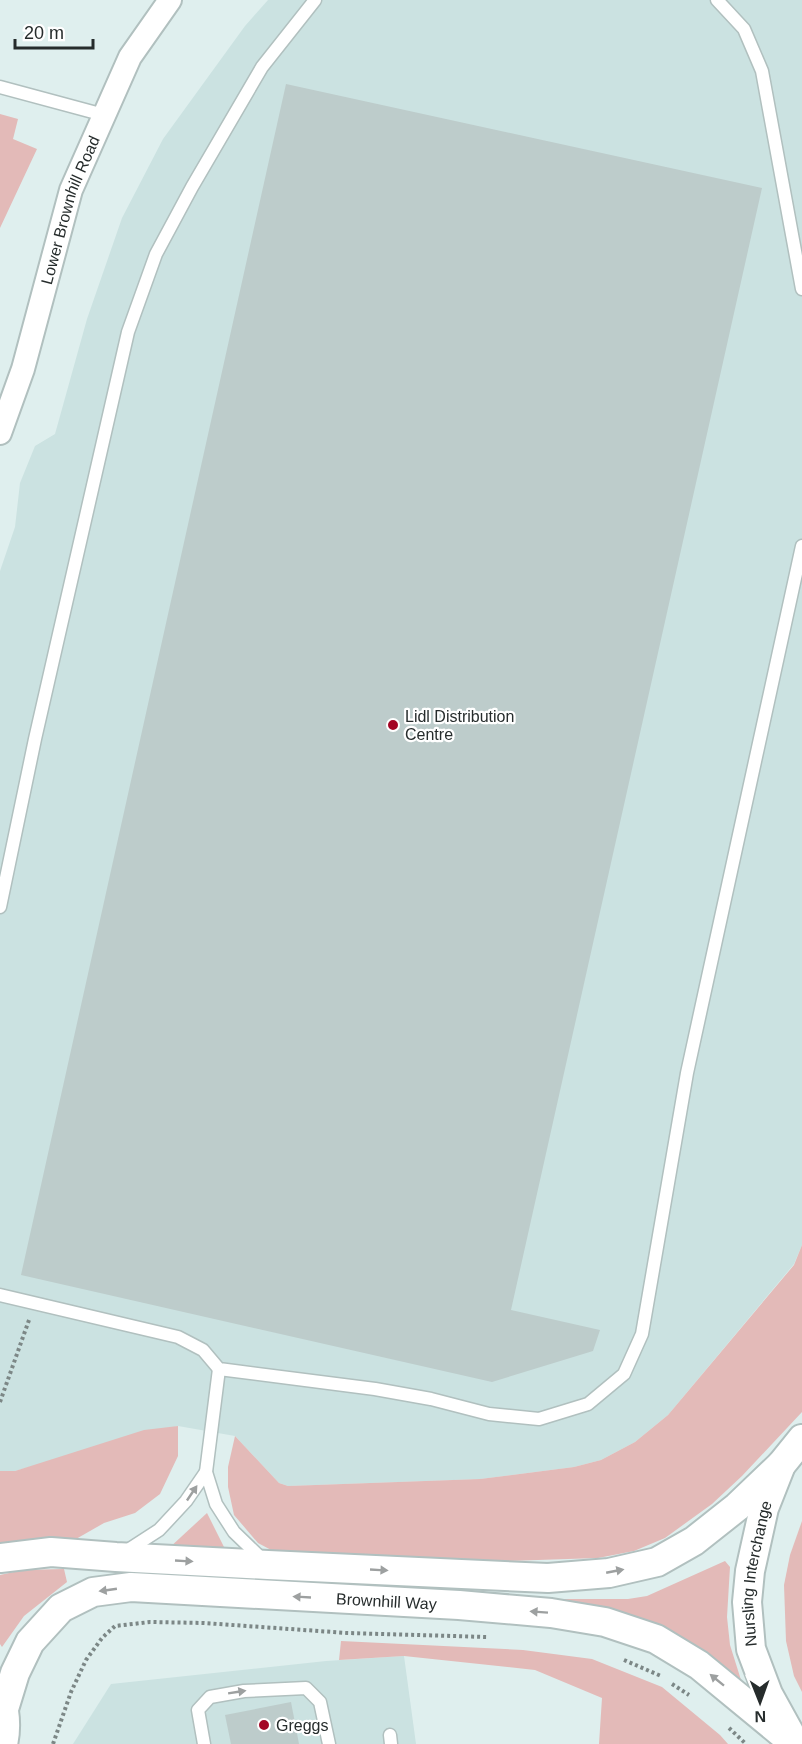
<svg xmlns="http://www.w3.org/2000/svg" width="802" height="1744" viewBox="0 0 802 1744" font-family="Helvetica,sans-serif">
<rect width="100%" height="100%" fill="#dfefee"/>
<g fill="#cbe2e1">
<polygon points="268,0 802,0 802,1245 794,1264 668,1415 635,1442 601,1460 574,1467 480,1479 288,1486 279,1483 235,1436 178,1426 15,1471 0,1471 0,571 15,527 20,483 35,446 55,434 87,319 122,218 163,139 245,26"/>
<polygon points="404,1656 416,1744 73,1744 111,1684 326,1661"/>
</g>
<g fill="#e3bab8">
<polygon points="0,114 18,119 13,139 37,149 0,228"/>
<polygon points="802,1245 802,1412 742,1476 712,1504 665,1538 634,1551 598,1558 476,1562 273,1551 258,1543 234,1515 228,1487 228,1467 235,1436 279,1483 288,1486 480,1479 574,1467 601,1460 635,1442 668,1415 794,1265"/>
<polygon points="178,1426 178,1456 160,1494 135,1513 104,1523 76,1539 0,1545 0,1471 15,1471 144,1430"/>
<polygon points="207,1513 226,1551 168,1549"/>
<polygon points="802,1521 802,1692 794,1676 786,1641 784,1585 790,1555"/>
<polygon points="725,1561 730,1567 727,1617 730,1645 741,1680 662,1634 542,1599 628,1599 647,1596"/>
<polygon points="64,1569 67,1582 24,1616 2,1647 0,1644 0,1575 23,1570"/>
<polygon points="341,1641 523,1650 592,1659 662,1687 720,1735 728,1744 599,1744 602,1698 535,1670 404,1656 339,1660"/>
</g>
<g fill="#bdcccb">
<polygon points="286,84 762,188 511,1310 600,1330 593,1351 492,1382 21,1275"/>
<polygon points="291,1702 299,1744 231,1744 225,1715"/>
</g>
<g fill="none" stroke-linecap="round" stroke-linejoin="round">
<defs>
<g id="service">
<polyline points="717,0 744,29 762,71 802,289"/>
<polyline points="0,87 104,115"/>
<polyline points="0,907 35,739 128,332 156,254 192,187 262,67 315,0"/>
<polyline points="0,1295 178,1337 203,1350 219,1369 375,1389 431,1399 489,1414 539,1419 588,1404 624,1374 642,1334 687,1073 802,546"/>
<polyline points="219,1369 206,1472 216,1504 234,1532 263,1560"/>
<polyline points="125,1552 159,1530 186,1501 206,1472"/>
<polyline points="390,1735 391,1744"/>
<polyline points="204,1744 198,1710 210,1697 244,1691 306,1688 320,1702 329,1744"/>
</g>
<g id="minor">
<path id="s1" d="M0,433L23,369L71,190L130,57L170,0"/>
</g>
<g id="tertiary">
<polyline points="0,1558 51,1552 116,1557 268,1565 548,1578 609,1573 657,1562 694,1541 737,1507 781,1465"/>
<path d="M0,1694C5,1710 7,1727 3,1744"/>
<path id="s2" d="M4,1709L15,1673L30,1642L61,1608L93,1592L131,1587L459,1605L551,1613L605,1622L656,1639L699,1665L795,1744"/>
<path id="s3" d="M789,1732L768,1694L751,1649L747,1602L750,1571L764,1508L781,1465L802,1439"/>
</g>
</defs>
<use href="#service" stroke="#b1c0bf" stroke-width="15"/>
<use href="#minor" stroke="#b1c0bf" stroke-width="26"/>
<use href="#tertiary" stroke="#b1c0bf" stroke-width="32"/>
<g stroke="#7c8786" stroke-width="4" stroke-dasharray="3 3" stroke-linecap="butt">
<polyline points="0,1402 29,1320"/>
<polyline points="624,1660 661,1676"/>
<polyline points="672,1684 689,1695"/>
<polyline points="729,1728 746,1744"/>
<polyline points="53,1744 71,1692 86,1660 102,1638 115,1626 150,1622 204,1623 347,1633 487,1637"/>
</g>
<use href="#service" stroke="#fff" stroke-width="12"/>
<use href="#minor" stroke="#fff" stroke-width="22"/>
<use href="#tertiary" stroke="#fff" stroke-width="28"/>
</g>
<defs><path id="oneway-solid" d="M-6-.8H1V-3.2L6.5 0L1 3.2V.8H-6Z" transform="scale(1.5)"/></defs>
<g fill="#9da0a0">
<use href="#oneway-solid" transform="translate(192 1493) rotate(-56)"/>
<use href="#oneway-solid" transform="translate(184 1561) rotate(3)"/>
<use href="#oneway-solid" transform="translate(379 1570) rotate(3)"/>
<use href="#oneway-solid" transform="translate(615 1571) rotate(-11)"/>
<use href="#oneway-solid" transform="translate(108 1590) rotate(172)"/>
<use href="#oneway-solid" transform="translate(302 1597) rotate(-177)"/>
<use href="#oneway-solid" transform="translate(539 1612) rotate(-176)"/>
<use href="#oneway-solid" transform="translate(717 1680) rotate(-141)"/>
<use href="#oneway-solid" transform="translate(237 1692) rotate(-9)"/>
</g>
<g fill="#a30524" stroke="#fff" stroke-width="2">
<circle cx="393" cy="725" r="6"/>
<circle cx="264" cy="1725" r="6"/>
</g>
<g text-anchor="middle" stroke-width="4.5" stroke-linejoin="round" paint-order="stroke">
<g font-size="16" fill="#262c2c" stroke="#fff">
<text dy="6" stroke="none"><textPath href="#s1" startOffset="234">Lower Brownhill Road</textPath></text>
<text dy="6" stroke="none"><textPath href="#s3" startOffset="168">Nursling Interchange</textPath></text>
<text dy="6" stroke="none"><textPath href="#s2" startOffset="448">Brownhill Way</textPath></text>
</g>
<g font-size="16" fill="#262c2c" stroke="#fff" text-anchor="start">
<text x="405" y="722">Lidl Distribution<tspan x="405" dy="18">Centre</tspan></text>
<text x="276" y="1731">Greggs</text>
</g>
</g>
<g transform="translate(760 1702) rotate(179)" stroke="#ffffff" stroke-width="4.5" paint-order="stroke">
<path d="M0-4.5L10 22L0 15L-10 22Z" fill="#262c2c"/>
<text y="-9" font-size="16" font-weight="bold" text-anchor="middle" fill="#262c2c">N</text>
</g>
<path d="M15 39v9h78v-9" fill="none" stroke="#262c2c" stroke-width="3"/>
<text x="24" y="39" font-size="18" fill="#262c2c" stroke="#ffffff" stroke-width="4.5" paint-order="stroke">20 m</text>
</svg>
